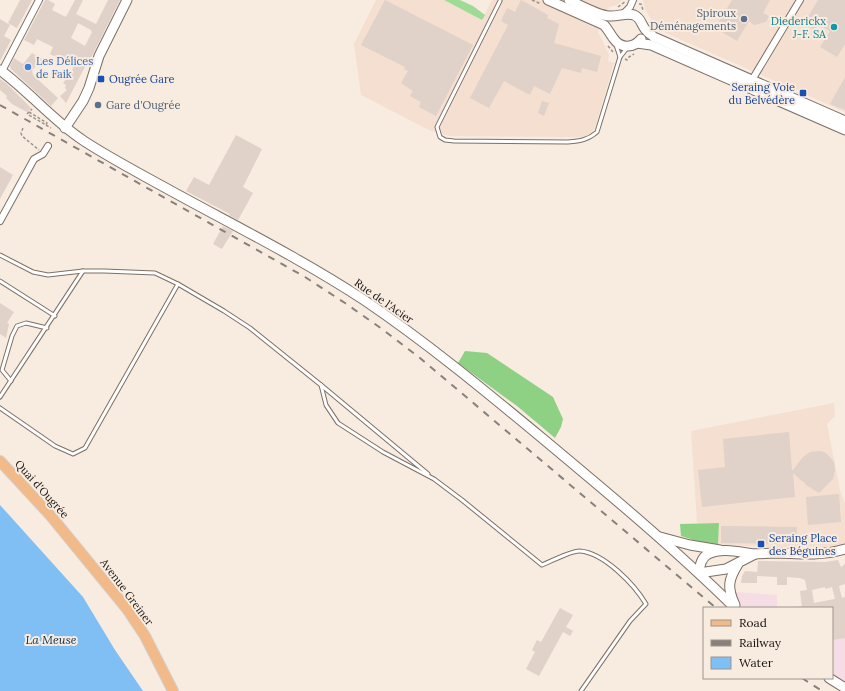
<svg xmlns="http://www.w3.org/2000/svg" width="845" height="691" viewBox="0 0 845 691" font-family="Lora,serif">
<rect width="100%" height="100%" fill="#f8ebe0"/>
<g fill="#f5dce5">
<polygon points="736,592 777,595 777,608 742,608 736,599"/>
<polygon points="845,597 845,683 832,675 832,608 789,608"/>
</g>
<g fill="#f4dfd1">
<polygon points="376,0 444,0 482,20 492,0 622,0 617,5 609,7 598,32 607,50 609,55 608,61 614,63 595,128 590,134 582,137 450,136 429,130 361,95 354,44"/>
<polygon points="641,0 845,0 845,112 809,96 807,93 800,90 795,90 657,29 645,9 643,0"/>
<polygon points="834,403 835,416 827,424 840,490 845,504 845,543 823,548 810,548 718,545 719,523 697,523 691,431"/>
</g>
<polygon fill="#9edc95" points="444,0 460,0 473,6 485,15 482,20"/>
<g fill="#8ed185">
<polygon points="465,351 487,353 553,397 563,419 561,427 555,438 517,406 458,363"/>
<polygon points="719,523 718,545 703,543 681,536 680,524"/>
</g>
<polygon fill="#80bff4" points="0,505 83,597 115,650 143,691 0,691"/>
<g fill="#e0d1c9" fill-rule="evenodd">
<polygon points="20,0 32,0 17,28 8,23"/>
<path d="M45,0H48L55,4L52,10L66,17L75,0H83L76,14L96,24L108,0H120L88,64L87,63L78,80L66,103L60,96L67,90L65,88L66,85L63,83L69,76L74,66L50,54L53,47L37,39L34,45L24,40ZM78,23L91,30V31L92,32L85,46L71,38Z"/>
<polygon points="385,0 473,45 436,116 419,107 421,102 410,96 413,91 401,83 408,71 404,69 405,67 361,45"/>
<polygon points="521,0 541,11 548,15 547,18 559,24 554,43 601,56 597,72 582,68 581,73 562,68 550,94 534,86 530,95 504,81 489,108 470,98 508,25 501,21 507,8 515,12"/>
<polygon points="732,0 770,0 763,13 769,16 766,22 754,25 749,21 737,41 715,28"/>
<polygon points="818,0 845,0 845,44 837,57 820,47 830,31 818,24 815,30 804,24"/>
<polygon points="0,19 10,25 4,36 11,40 0,61"/>
<polygon points="32,53 43,59 32,70 33,75 58,98 51,106 11,69 10,66 14,58 23,64"/>
<polygon points="845,77 845,110 830,104"/>
<polygon points="0,79 7,84 31,108 27,112 12,104 6,98 7,96 0,90"/>
<polygon points="542,101 549,103 544,116 538,113"/>
<polygon points="236,135 262,149 243,187 253,193 238,220 229,215 230,214 186,191 194,177 209,185"/>
<polygon points="0,167 13,175 0,199"/>
<polygon points="223,226 233,231 222,249 213,244"/>
<polygon points="0,303 14,312 7,323 9,324 6,338 0,334"/>
<polygon points="789,432 792,471 803,457 810,452 819,451 824,452 828,455 834,462 835,470 833,479 819,493 806,485 804,482 803,482 793,473 795,497 702,507 698,470 725,467 723,439"/>
<polygon points="839,494 841,522 808,525 806,497"/>
<polygon points="721,526 797,527 796,544 721,543"/>
<path d="M838,560L841,567L845,564V584L839,586L842,598L845,597V638L832,640V608H802L800,591L807,590L805,580L800,578L787,577V585H777V577L757,576L758,561L825,562ZM825,587V589L832,587L835,599L814,603L812,590Z"/>
<polygon points="745,571 757,572 757,583 741,583 742,576"/>
<polygon points="560,608 573,615 566,627 573,631 570,636 563,632 539,676 526,669 535,652 532,650 537,640 541,642"/>
</g>
<g fill="none" stroke-linecap="round" stroke-linejoin="round">
<defs>
<g id="lane">
<path d="M500,1L437,127L440,137L445,140L454,141L568,142C580,141 588,140 597,132L620,57L627,48"/>
<polyline points="616,45 620,57"/>
<polyline points="0,255 33,272 48,275 83,271 104,271 155,273 178,284 224,311 250,328 321,385 428,474"/>
<polyline points="0,281 55,316"/>
<polyline points="11,381 2,370 12,336 17,326 26,323 47,328"/>
<path d="M321,385L326,405L338,423L383,452L434,479L462,500L542,565C549,562 573,550 580,551C604,553 634,584 646,604L630,621L581,691"/>
<polyline points="0,397 83,271"/>
<polyline points="0,408 55,446 73,454 85,448 178,284"/>
</g>
<g id="street">
<polyline points="623,14 630,7 633,0"/>
<polyline points="2,71 39,0"/>
<polyline points="752,80 800,0"/>
<polyline points="0,221 34,159 43,154 48,146"/>
</g>
<g id="secondary">
<path d="M548,0L604,25C608,29 610,34 614,39C621,49 634,48 641,39"/>
<path d="M569,0C580,5 597,15 609,16C618,17 626,12 634,15C641,18 641,24 645,29C648,33 651,35 654,37L845,121"/>
<polyline points="637,43 651,45 845,130"/>
<path d="M0,70C30,92 53,121 84,141C110,158 137,172 164,187C231,224 300,258 364,300C426,342 484,390 542,438C608,493 674,548 735,608"/>
<polyline points="65,128 83,101 89,88 99,56 127,0"/>
<polyline points="660,537 690,545 720,550"/>
<path d="M699,573C700,565 701,558 708,554C722,547 739,552 754,554C761,554 768,553 775,553C799,554 822,556 845,549"/>
<polyline points="699,573 726,569 755,554"/>
<path d="M735,605C727,588 728,580 738,564"/>
<polyline points="829,678 845,688"/>
</g>
<polyline id="primary" points="0,461 50,515 127,609 145,636 173,691"/>
</defs>
<use href="#lane" stroke="#7c7067" stroke-width="5"/>
<use href="#street" stroke="#7c7067" stroke-width="8"/>
<use href="#secondary" stroke="#7c7067" stroke-width="11"/>
<use href="#primary" stroke="#d1d0cf" stroke-width="12"/>
<g stroke="#9d938b" stroke-width="1.5" stroke-dasharray="3 2" stroke-linecap="butt">
<polyline points="532,0 541,4"/>
<polyline points="639,4 641,4 643,10"/>
<polyline points="618,7 626,1"/>
<polyline points="608,46 613,52"/>
<polyline points="625,59 627,60 629,57 634,54"/>
<polyline points="29,112 47,123 46,125 29,115"/>
<polyline points="27,114 32,109"/>
<polyline points="46,125 51,128"/>
<polyline points="23,128 21,133 22,136 39,150"/>
</g>
<use href="#lane" stroke="#fff" stroke-width="3"/>
<use href="#street" stroke="#fff" stroke-width="6"/>
<use href="#secondary" stroke="#fff" stroke-width="9"/>
<use href="#primary" stroke="#f2ba89" stroke-width="10"/>
<g stroke="#898079" stroke-width="2" stroke-dasharray="7 7" stroke-linecap="butt">
<polyline points="0,105 305,277 345,303 382,329 420,358 716,608"/>
<polyline points="802,678 822,691"/>
</g>
</g>
<g fill="#5c6f8a" stroke="#f8ebe0" stroke-width="1.5">
<circle cx="744" cy="19" r="4"/>
<circle cx="98" cy="105" r="4"/>
</g>
<circle fill="#0f9aa8" stroke="#f8ebe0" stroke-width="1.5" cx="834" cy="27" r="4"/>
<circle fill="#3f7fe0" stroke="#f8ebe0" stroke-width="1.5" cx="28" cy="67" r="4"/>
<g fill="#1a4fb4" stroke="#f8ebe0" stroke-width="1.5">
<rect x="97" y="75" width="8" height="8" rx="2"/>
<rect x="799" y="89" width="8" height="8" rx="2"/>
<rect x="757" y="540" width="8" height="8" rx="2"/>
</g>
<g text-anchor="middle" stroke-width="4" stroke-linejoin="round" paint-order="stroke">
<g font-size="11" fill="#4e5e75" stroke="#f8ebe0" text-anchor="end">
<text x="736" y="17">Spiroux<tspan x="736" dy="13">Déménagements</tspan></text>
<text x="106" y="109" text-anchor="start">Gare d'Ougrée</text>
</g>
<g font-size="11" fill="#0d838f" stroke="#f8ebe0" text-anchor="end">
<text x="826" y="25">Diederickx<tspan x="826" dy="13">J-F. SA</tspan></text>
</g>
<g font-size="11" fill="#366cbe" stroke="#f8ebe0" text-anchor="start">
<text x="36" y="65">Les Délices<tspan x="36" dy="13">de Faik</tspan></text>
</g>
<g font-size="11" fill="#164399" stroke="#f8ebe0" text-anchor="start">
<text x="109" y="83">Ougrée Gare</text>
<text x="795" y="91" text-anchor="end">Seraing Voie<tspan x="795" dy="13">du Belvédère</tspan></text>
<text x="769" y="542">Seraing Place<tspan x="769" dy="13">des Béguines</tspan></text>
</g>
<g font-size="11" fill="#181410" stroke="#f8ebe0">
<text transform="translate(384 301) rotate(35)" y="4">Rue de l'Acier</text>
<text transform="translate(42 489) rotate(48)" y="4">Quai d'Ougrée</text>
<text transform="translate(127 592) rotate(53)" y="4">Avenue Greiner</text>
</g>
<g font-size="12" font-style="italic" fill="#0c2f49" stroke="#f8ebe0">
<text x="51" y="644">La Meuse</text>
</g>
</g>
<rect x="703" y="607" width="130" height="72" fill="#f8ebe0" stroke="#9e958d"/>
<rect x="711" y="620" width="20" height="6" fill="#f2ba89" stroke="#9e958d"/>
<text x="739" y="627" font-size="12" fill="#181410">Road</text>
<rect x="711" y="640" width="20" height="6" fill="#898079" stroke="#9e958d"/>
<text x="739" y="647" font-size="12" fill="#181410">Railway</text>
<rect x="711" y="657" width="20" height="12" fill="#80bff4" stroke="#9e958d"/>
<text x="739" y="667" font-size="12" fill="#181410">Water</text>
</svg>
